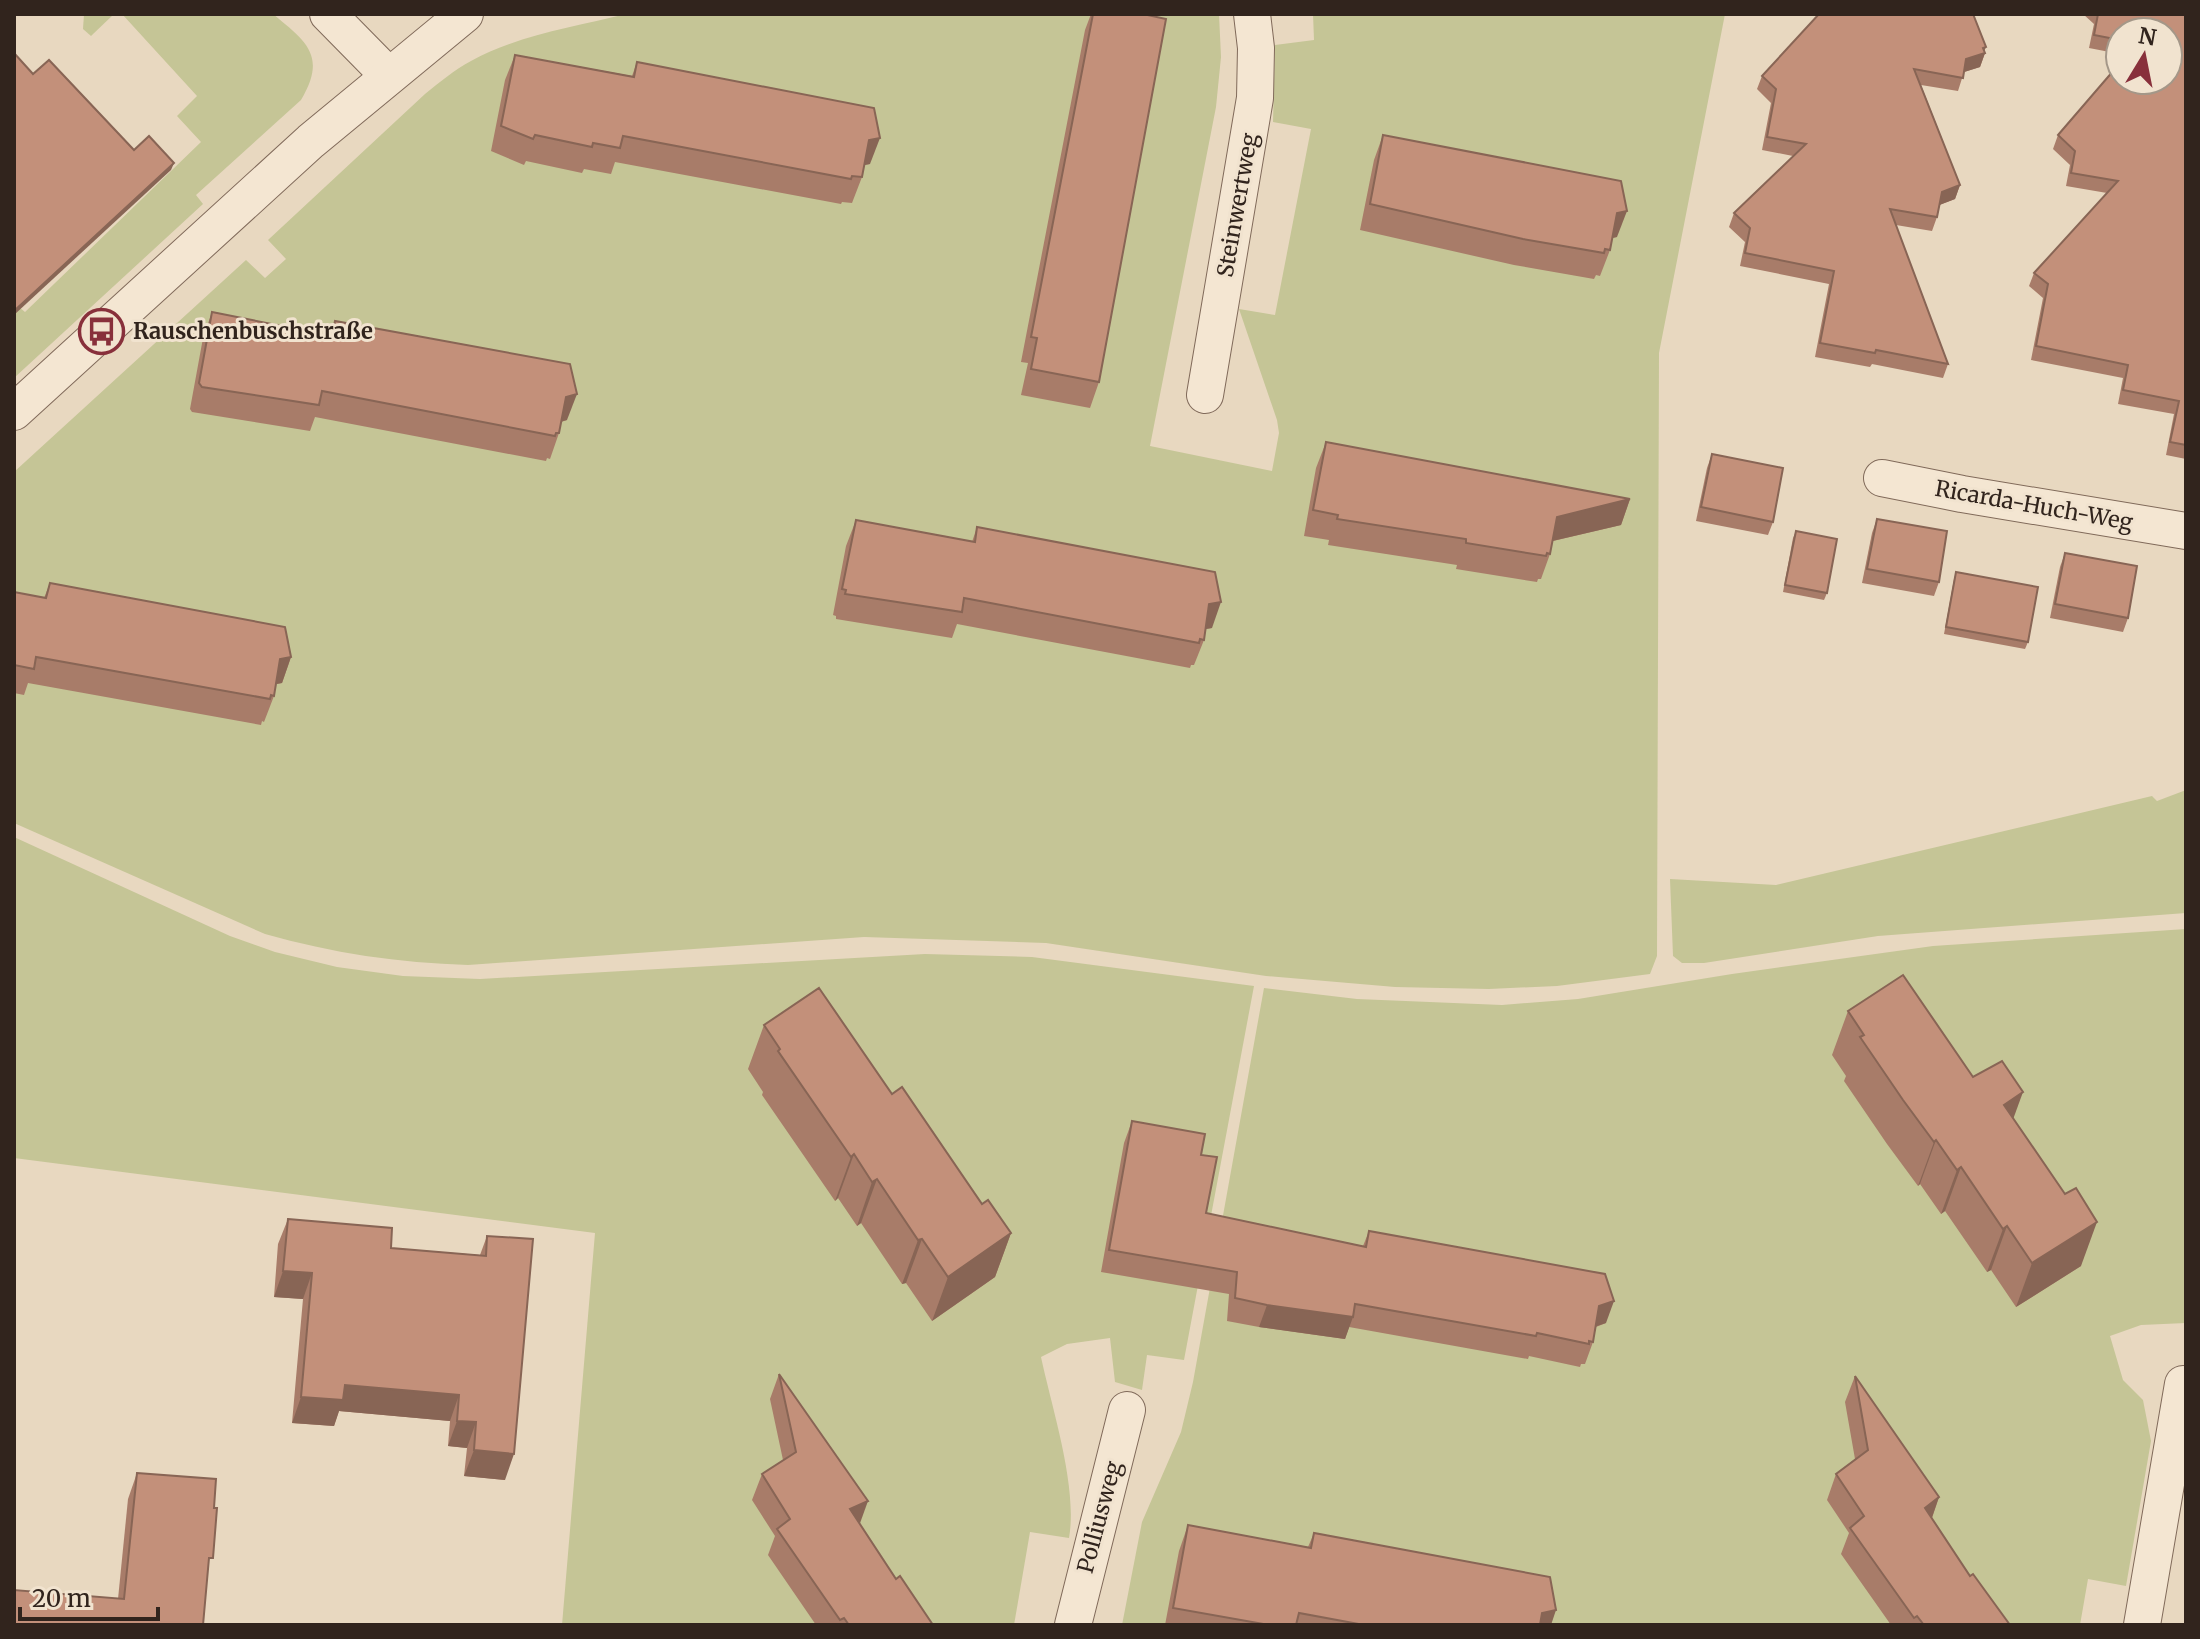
<svg xmlns="http://www.w3.org/2000/svg" width="2200" height="1639" viewBox="0 0 2200 1639" font-family="Merriweather,serif">
<rect width="100%" height="100%" fill="#e8d8c0"/>
<g fill="#c5c596">
<polygon points="84,14 114,14 91,36 83,29"/>
<path d="M122,14H273C307,42 327,56 301,100L196,195L203,204L14,378V312L19,307L25,312L201,142L177,116L197,96Z"/>
<path d="M626,14H1219L1221,57L1216,107L1150,446L1272,471L1279,433L1277,420L1239,309L1275,315L1311,129L1273,122L1275,45L1314,40L1313,14H1725L1659,353L1657,956L1650,974L1557,986L1489,989L1395,987L1266,976L1046,943L864,937L468,965C399,963 332,953 265,934L14,823V472L246,260L265,278L286,259L268,240L425,94C440,82 454,70 471,61C518,35 574,27 626,14Z"/>
<polygon points="2186,790 2186,913 1878,936 1704,963 1682,963 1673,956 1670,879 1776,885 2152,796 2157,801"/>
<path d="M14,837L230,936L275,952L337,967L403,976L480,979L925,954L1032,957L1254,986L1184,1360L1147,1355L1142,1390L1115,1382L1110,1338L1067,1344L1041,1357C1052,1409 1078,1487 1069,1538L1030,1532L1014,1625H562L595,1233L14,1158Z"/>
<polygon points="2186,929 2186,1323 2141,1325 2110,1336 2123,1380 2143,1400 2151,1441 2126,1586 2088,1579 2080,1625 1122,1625 1142,1522 1181,1432 1193,1382 1264,988 1357,999 1502,1005 1578,999 1732,974 1933,946"/>
</g>
<g fill="none" stroke-linecap="round" stroke-linejoin="round">
<defs>
<g id="minor">
<polyline points="328,14 388,75"/>
<polyline points="1205,395 1255,98 1256,48 1252,14"/>
<polyline points="14,412 311,141 465,14"/>
<polyline points="1882,478 1962,494 2186,531"/>
<polyline points="1073,1625 1127,1410"/>
<polyline points="2142,1625 2183,1384"/>
</g>
</defs>
<use href="#minor" stroke="#806a5a" stroke-width="38"/>
<use href="#minor" stroke="#f4e6d2" stroke-width="36"/>
</g>
<g fill="#a87c69">
<polygon points="1091,14 1093,14 1099,382 1090,408 1021,395 1028,363 1021,362 1085,30"/>
<polygon points="2083,14 2186,14 2186,459 2166,455 2174,414 2118,404 2123,378 2031,360 2043,298 2029,286 2034,273 2107,193 2066,186 2070,165 2053,149 2058,135 2168,32 2120,32 2120,54 2089,48 2094,24"/>
<polygon points="1986,47 1984,51 1985,53 1980,67 1964,72 1958,91 1921,85 1960,185 1955,199 1939,205 1937,217 1932,231 1896,225 1948,364 1943,378 1872,364 1870,367 1815,357 1829,284 1740,266 1745,242 1729,227 1734,213 1793,156 1762,150 1771,103 1757,89 1762,76"/>
<polygon points="515,55 632,76 637,62 870,164 864,165 862,177 852,203 842,202 841,204 615,162 611,174 584,169 582,173 526,161 524,165 491,151 505,80"/>
<polygon points="1383,135 1617,237 1612,238 1610,250 1600,276 1596,275 1594,279 1514,265 1360,230 1374,160"/>
<polygon points="212,312 330,335 335,321 567,420 561,422 559,433 550,459 547,458 546,461 315,417 310,431 192,412 190,409 203,338"/>
<polygon points="1326,442 1630,499 1621,525 1553,541 1550,554 1541,579 1538,579 1537,582 1456,569 1457,565 1328,545 1329,540 1304,536 1316,468"/>
<polygon points="1712,454 1773,522 1768,535 1696,521 1707,468"/>
<polygon points="1877,519 1939,582 1934,596 1862,583 1872,533"/>
<polygon points="856,520 972,542 977,527 1212,628 1205,629 1204,640 1194,665 1191,665 1190,668 957,624 952,638 836,619 836,616 833,615 846,546"/>
<polygon points="1796,531 1827,593 1824,600 1783,592 1793,538"/>
<polygon points="2065,553 2128,618 2123,632 2050,618 2060,567"/>
<polygon points="1956,572 2028,642 2025,649 1944,634 1954,579"/>
<polygon points="50,583 291,657 282,683 276,684 274,696 264,722 262,721 261,725 28,683 24,695 14,693 14,592 44,598"/>
<polygon points="1848,1011 1973,1077 2013,1118 2081,1266 2016,1307 1991,1270 1987,1272 1945,1211 1941,1214 1920,1184 1918,1186 1887,1144 1844,1081 1846,1076 1832,1055"/>
<polygon points="764,1025 892,1094 982,1204 1011,1233 995,1277 932,1321 906,1283 902,1284 861,1223 857,1226 838,1198 835,1201 762,1095 763,1092 748,1069"/>
<polygon points="1132,1121 1201,1155 1206,1213 1363,1246 1369,1231 1606,1323 1596,1327 1593,1342 1585,1364 1581,1364 1580,1367 1529,1356 1528,1359 1349,1327 1345,1339 1259,1327 1227,1321 1229,1294 1101,1272 1124,1143"/>
<polygon points="288,1219 391,1248 480,1255 487,1236 505,1480 464,1476 467,1448 448,1446 450,1421 339,1411 334,1426 292,1423 303,1299 274,1297 278,1244"/>
<polygon points="779,1374 860,1524 896,1579 933,1625 816,1625 768,1555 775,1536 752,1500 762,1474 783,1460 770,1399"/>
<polygon points="1855,1376 1939,1497 1932,1518 1970,1576 2010,1625 1891,1625 1841,1554 1849,1533 1827,1500 1836,1474 1855,1459 1845,1402"/>
<polygon points="137,1473 208,1571 203,1625 118,1599 128,1499"/>
<polygon points="1188,1525 1308,1547 1314,1533 1551,1625 1165,1625 1179,1551"/>
</g>
<g fill="#886555">
<polygon points="1986,47 1983,53 1985,53 1980,67 1961,73 1966,59"/>
<polygon points="880,138 870,164 859,166 869,140"/>
<polygon points="174,163 171,170 14,315 14,311"/>
<polygon points="1960,185 1955,199 1937,206 1942,192"/>
<polygon points="1627,211 1617,237 1607,239 1617,213"/>
<polygon points="577,394 567,420 556,423 566,397"/>
<polygon points="1630,499 1621,525 1548,542 1557,517"/>
<polygon points="1221,602 1212,628 1200,630 1209,604"/>
<polygon points="291,657 282,683 271,685 280,659"/>
<polygon points="2023,1092 2007,1136 2004,1105"/>
<polygon points="1936,1140 1920,1184 1918,1186 1934,1142"/>
<polygon points="854,1154 838,1198 835,1201 851,1157"/>
<polygon points="1961,1167 1945,1211 1941,1214 1957,1170"/>
<polygon points="877,1179 861,1223 857,1226 872,1182"/>
<polygon points="2097,1222 2081,1266 2016,1307 2032,1263"/>
<polygon points="2007,1226 1991,1270 1987,1272 2003,1229"/>
<polygon points="1011,1233 995,1277 932,1321 948,1277"/>
<polygon points="922,1239 906,1283 902,1284 918,1240"/>
<polygon points="283,1271 312,1273 303,1299 274,1297"/>
<polygon points="1614,1301 1606,1323 1591,1328 1599,1306"/>
<polygon points="1267,1305 1353,1317 1345,1339 1259,1327"/>
<polygon points="345,1385 459,1395 450,1421 339,1411 334,1426 292,1423 301,1397"/>
<polygon points="457,1421 476,1422 467,1448 448,1446"/>
<polygon points="474,1450 514,1454 505,1480 464,1476"/>
<polygon points="1939,1497 1930,1523 1925,1508"/>
<polygon points="868,1501 859,1526 850,1509"/>
<polygon points="1556,1610 1551,1625 1537,1625 1542,1613"/>
</g>
<g fill="#c3907a" stroke="#886555" stroke-width="2">
<polygon points="1093,14 1143,14 1166,19 1099,382 1031,369 1037,338 1031,337"/>
<polygon points="1819,14 1973,14 1986,47 1983,48 1985,53 1966,59 1963,78 1914,69 1960,185 1942,192 1937,217 1890,209 1948,364 1876,350 1875,353 1820,343 1834,271 1745,253 1750,228 1734,213 1806,144 1767,137 1776,89 1762,76"/>
<polygon points="2098,14 2186,14 2186,445 2170,442 2179,401 2123,390 2128,365 2036,346 2048,284 2034,273 2118,181 2071,173 2075,151 2058,135 2120,63 2120,80 2168,80 2168,32 2120,32 2120,40 2094,35"/>
<polygon points="14,53 33,74 49,60 134,150 149,136 174,163 14,311"/>
<polygon points="515,55 634,77 637,62 874,108 880,138 869,140 862,177 852,176 851,179 623,136 620,148 593,143 592,147 535,135 533,139 501,126"/>
<polygon points="1383,135 1621,181 1627,211 1617,213 1610,250 1605,249 1604,253 1523,239 1370,204"/>
<polygon points="212,312 332,336 335,321 570,364 577,394 566,397 559,433 556,433 555,436 322,391 319,405 202,387 199,383"/>
<polygon points="1326,442 1630,499 1557,517 1550,554 1547,553 1546,556 1466,543 1466,539 1337,519 1338,515 1313,510"/>
<polygon points="1712,454 1783,468 1773,522 1701,507"/>
<polygon points="1877,519 1947,531 1939,582 1867,569"/>
<polygon points="856,520 975,542 977,527 1215,572 1221,602 1209,604 1204,640 1200,639 1199,643 964,598 962,612 845,594 846,590 842,589"/>
<polygon points="1796,531 1837,539 1827,593 1785,585"/>
<polygon points="2065,553 2137,566 2128,618 2055,604"/>
<polygon points="1956,572 2038,587 2028,642 1946,627"/>
<polygon points="50,583 285,627 291,657 280,659 274,696 271,695 270,699 36,657 34,669 14,665 14,592 46,598"/>
<polygon points="1903,975 1973,1077 2002,1061 2023,1092 2004,1105 2065,1194 2076,1188 2097,1222 2032,1263 2007,1226 2003,1229 1961,1167 1957,1170 1936,1140 1934,1142 1903,1100 1860,1037 1864,1035 1848,1011"/>
<polygon points="819,988 892,1094 902,1087 982,1204 988,1200 1011,1233 948,1277 922,1239 918,1240 877,1179 872,1182 854,1154 851,1157 778,1051 780,1049 764,1025"/>
<polygon points="1132,1121 1205,1134 1201,1155 1217,1157 1206,1213 1366,1247 1369,1231 1605,1274 1614,1301 1599,1306 1593,1342 1589,1341 1589,1344 1537,1333 1536,1336 1355,1304 1353,1317 1267,1305 1235,1298 1237,1272 1109,1250"/>
<polygon points="288,1219 392,1228 391,1248 486,1256 487,1236 533,1239 514,1454 474,1450 476,1422 457,1421 459,1395 345,1385 343,1400 301,1397 312,1273 283,1271"/>
<polygon points="779,1374 868,1501 850,1509 896,1579 900,1576 933,1625 849,1625 844,1618 840,1620 777,1529 790,1519 762,1474 796,1452"/>
<polygon points="1855,1376 1939,1497 1925,1508 1970,1576 1973,1574 2010,1625 1924,1625 1917,1616 1914,1618 1850,1528 1864,1516 1836,1474 1868,1450"/>
<polygon points="137,1473 216,1479 214,1508 217,1508 213,1558 209,1558 203,1625 14,1625 14,1590 124,1599"/>
<polygon points="1188,1525 1311,1548 1314,1533 1550,1577 1556,1610 1542,1613 1540,1625 1364,1625 1299,1613 1296,1625 1269,1625 1173,1608"/>
</g>
<defs>
<symbol id="bus-ring" viewBox="-11 -11 22 22"><circle r="9.5" fill="#f1e3cf" stroke="#88303b" stroke-width="1.5"/><path d="M-5-6H5V4H4V6H2V4H-2V6H-4V4H-5ZM-3.5-4V0h7V-4ZM-3.5 1.2v1.5H-2V1.2ZM2 1.2v1.5H3.5V1.2Z" fill="#88303b"/></symbol>
</defs>
<g fill-rule="evenodd">
<use href="#bus-ring" x="76" y="306" width="51" height="51"/>
</g>
<g text-anchor="middle" stroke-width="6" stroke-linejoin="round" paint-order="stroke">
<g font-size="22" fill="#31241d" stroke="#f1e3cf">
<text transform="translate(1237 205) rotate(-80)" y="8">Steinwertweg</text>
<text transform="translate(2034 505) rotate(10)" y="8">Ricarda-Huch-Weg</text>
<text transform="translate(1099 1517) rotate(-75)" y="8">Polliusweg</text>
</g>
<g font-size="22" font-weight="bold" fill="#31241d" stroke="#f1e3cf" text-anchor="start">
<text x="133" y="339">Rauschenbuschstraße</text>
</g>
</g>
<rect width="2200" height="1639" fill="none" stroke="#31241d" stroke-width="32"/>
<g transform="translate(2144 56) rotate(10)"><circle r="38" fill="#f1e3cf" stroke="#a49788" stroke-width="2"/>
<path d="M0-6L14 30L0 20L-14 30Z" fill="#88303b"/>
<text y="-12" font-size="22" font-weight="bold" text-anchor="middle" fill="#31241d">N</text>
</g>
<path d="M20 1607v12h138v-12" fill="none" stroke="#31241d" stroke-width="4"/>
<text x="32" y="1607" font-size="24" fill="#31241d" stroke="#f1e3cf" stroke-width="6" paint-order="stroke">20 m</text>
</svg>
